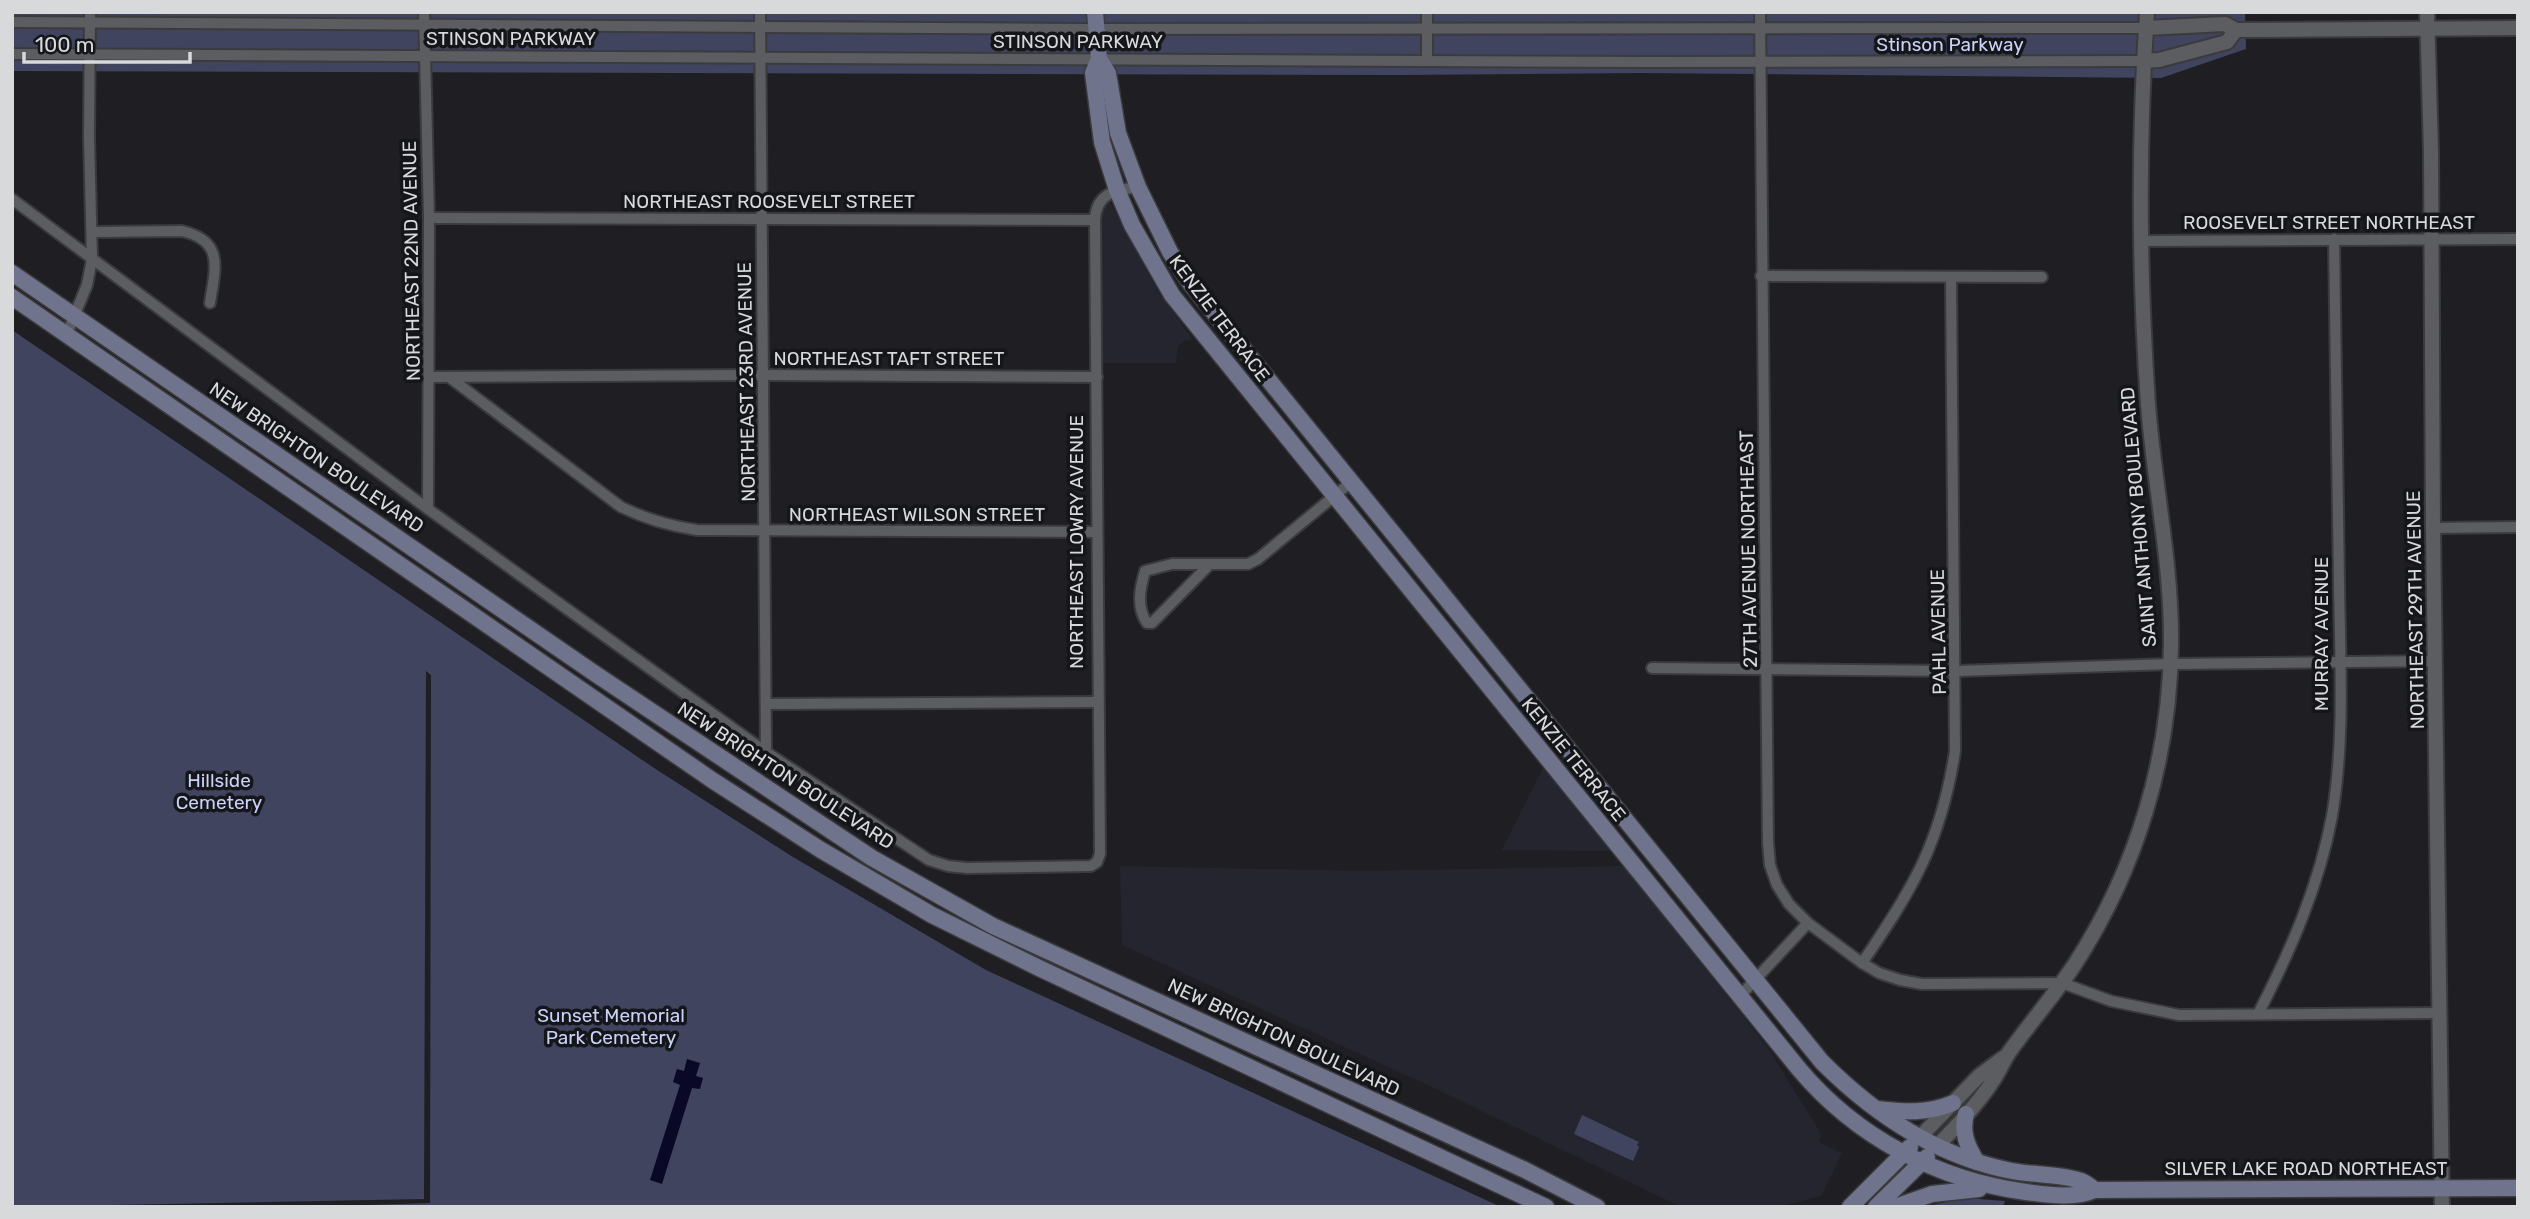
<svg xmlns="http://www.w3.org/2000/svg" width="2530" height="1219" viewBox="0 0 2530 1219" font-family="Rubik,sans-serif">
<rect width="100%" height="100%" fill="#1f1f23"/>
<g fill="#24252f">
<polygon points="1109,201 1157,290 1193,340 1183,341 1178,347 1176,363 1102,363 1101,215 1103,205"/>
<polygon points="1543,768 1611,851 1502,850"/>
<polygon points="1120,866 1363,871 1624,866 1768,1048 1821,1134 1819,1142 1842,1153 1821,1196 1779,1207 1681,1207 1432,1087 1122,945"/>
</g>
<g fill="#40445f">
<polygon points="12,12 2245,12 2246,49 2161,78 1641,73 1399,75 12,71"/>
<polygon points="12,330 654,768 793,857 986,970 1501,1207 307,1207 430,1203 431,675 426,671 424,1199 12,1207"/>
<polygon points="1582,1115 1639,1142 1637,1145 1639,1147 1633,1161 1574,1134"/>
<polygon points="1966,1198 2005,1201 2003,1207 1922,1207"/>
</g>
<polygon fill="#090927" points="687,1059 700,1063 696,1076 703,1078 700,1089 692,1088 662,1184 650,1180 680,1085 673,1082 677,1069 684,1071"/>
<g fill="none" stroke-linecap="round" stroke-linejoin="round">
<defs>
<g id="minor">
<polyline points="424,12 429,218 428,509"/>
<polyline points="760,12 766,752"/>
<polyline points="1760,12 1768,843 1770,865 1777,885 1789,904 1808,923 1862,963 1879,973 1900,980 1922,984 2062,983 2111,1001 2179,1015 2439,1013"/>
<polyline points="12,22 1080,29 2146,28"/>
<polyline points="12,54 1648,62 2143,61"/>
<polyline points="1427,59 1427,12"/>
<polyline points="12,199 428,509 766,752 929,860 948,866 967,868 1091,866 1097,862 1100,854 1095,220"/>
<path d="M429,218L1095,220C1096,193 1115,190 1138,187"/>
<path d="M92,232L182,231C225,241 215,269 210,303"/>
<polyline points="2140,241 2518,239"/>
<polyline points="1761,276 2042,277"/>
<polyline points="66,336 87,285 92,259 89,137 90,12"/>
<polyline points="430,377 751,375 1097,377"/>
<path d="M449,377L621,507C646,519 669,526 697,530L1096,532"/>
<polyline points="2433,528 2518,527"/>
<path d="M1209,565L1152,623H1147C1136,607 1140,588 1145,571L1172,564H1248L1258,559L1350,483"/>
<polyline points="1652,668 1956,671 2171,664 2435,661"/>
<polyline points="767,704 1097,702"/>
<path d="M1862,963C1913,889 1941,842 1955,751L1951,277"/>
<polyline points="1740,996 1808,923"/>
<path d="M2258,1014C2290,952 2319,886 2332,816C2345,740 2340,660 2339,583C2337,468 2336,353 2334,239"/>
</g>
<g id="tertiary">
<polyline points="2427,12 2431,151 2433,528 2442,1207"/>
<polyline points="2146,28 2225,24 2236,30 2518,28"/>
<polyline points="2143,61 2159,60 2227,42 2236,30"/>
<polyline points="1919,1138 1979,1076 2003,1058"/>
<path d="M1937,1146C1956,1127 1977,1105 1992,1082C1999,1072 2003,1061 2010,1051C2031,1022 2055,994 2075,964C2137,868 2170,758 2171,645C2172,564 2154,484 2148,404C2139,273 2138,143 2147,12"/>
</g>
<g id="secondary">
<path d="M1095,12L1099,59L1093,73L1102,142L1117,190L1132,225L1172,295L1799,1069C1857,1138 1938,1180 2026,1192C2049,1195 2074,1199 2095,1190L2518,1188"/>
<path d="M1099,59L1108,73L1118,133L1138,187L1170,252L1190,283L1822,1062C1875,1115 1936,1156 2012,1171C2032,1175 2064,1174 2081,1181C2086,1183 2091,1187 2095,1190"/>
<polyline points="12,273 597,675 872,858 993,926 1525,1170 1597,1207"/>
<polyline points="12,297 712,780 821,850 932,915 1039,968 1546,1207"/>
<path d="M1877,1109C1904,1112 1927,1114 1953,1103"/>
<path d="M1966,1114C1961,1132 1967,1146 1977,1162"/>
<polyline points="1850,1207 1910,1147"/>
<polyline points="1876,1207 1927,1157"/>
<polyline points="1895,1207 1932,1194 1979,1189"/>
</g>
</defs>
<use href="#minor" stroke="#3b3b3e" stroke-width="14"/>
<use href="#tertiary" stroke="#3b3b3e" stroke-width="18"/>
<use href="#secondary" stroke="#3b3b3e" stroke-width="19"/>
<use href="#minor" stroke="#5c5d61" stroke-width="10"/>
<use href="#tertiary" stroke="#5c5d61" stroke-width="14"/>
<use href="#secondary" stroke="#6f738c" stroke-width="16"/>
</g>
<g text-anchor="middle" stroke-width="7" stroke-linejoin="round" paint-order="stroke">
<g font-size="19" fill="#d8d9db" stroke="#15161a">
<text x="511" y="45">STINSON PARKWAY</text>
<text x="1078" y="48">STINSON PARKWAY</text>
<text x="769" y="208">NORTHEAST ROOSEVELT STREET</text>
<text x="2329" y="229">ROOSEVELT STREET NORTHEAST</text>
<text transform="translate(411 261) rotate(-91)" y="7">NORTHEAST 22ND AVENUE</text>
<text transform="translate(1220 318) rotate(53)" y="7">KENZIE TERRACE</text>
<text x="889" y="365">NORTHEAST TAFT STREET</text>
<text transform="translate(746 382) rotate(-91)" y="7">NORTHEAST 23RD AVENUE</text>
<text transform="translate(317 457) rotate(34)" y="7">NEW BRIGHTON BOULEVARD</text>
<text x="917" y="521">NORTHEAST WILSON STREET</text>
<text transform="translate(2138 517) rotate(-95)" y="7">SAINT ANTHONY BOULEVARD</text>
<text transform="translate(1076 542) rotate(-90)" y="7">NORTHEAST LOWRY AVENUE</text>
<text transform="translate(1748 549) rotate(-91)" y="7">27TH AVENUE NORTHEAST</text>
<text transform="translate(2415 610) rotate(-91)" y="7">NORTHEAST 29TH AVENUE</text>
<text transform="translate(1938 632) rotate(-91)" y="7">PAHL AVENUE</text>
<text transform="translate(2321 634) rotate(-90)" y="7">MURRAY AVENUE</text>
<text transform="translate(1574 759) rotate(51)" y="7">KENZIE TERRACE</text>
<text transform="translate(786 775) rotate(33)" y="7">NEW BRIGHTON BOULEVARD</text>
<text transform="translate(1284 1037) rotate(25)" y="7">NEW BRIGHTON BOULEVARD</text>
<text x="2306" y="1175">SILVER LAKE ROAD NORTHEAST</text>
</g>
<g font-size="19" fill="#cbd2f9" stroke="#15161a">
<text x="1950" y="51">Stinson Parkway</text>
<text x="219" y="787">Hillside<tspan x="219" dy="22">Cemetery</tspan></text>
<text x="611" y="1022">Sunset Memorial<tspan x="611" dy="22">Park Cemetery</tspan></text>
</g>
</g>
<rect width="2530" height="1219" fill="none" stroke="#d8d9db" stroke-width="28"/>
<path d="M24 52v10h166v-10" fill="none" stroke="#d8d9db" stroke-width="3.5"/>
<text x="35" y="52" font-size="21" fill="#d8d9db" stroke="#15161a" stroke-width="5" paint-order="stroke">100 m</text>
</svg>
